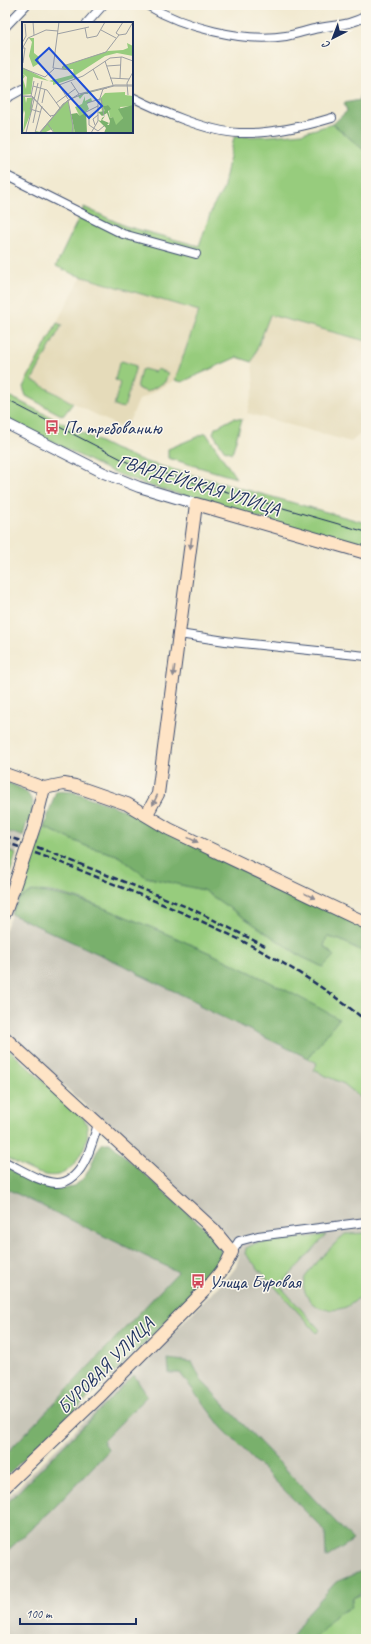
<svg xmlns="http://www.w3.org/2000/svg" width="371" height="1644" viewBox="0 0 371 1644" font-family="Caveat,sans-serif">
<rect width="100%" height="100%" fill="#fbf7ec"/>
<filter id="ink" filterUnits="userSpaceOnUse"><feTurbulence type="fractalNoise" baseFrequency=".025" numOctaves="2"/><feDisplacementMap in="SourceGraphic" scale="8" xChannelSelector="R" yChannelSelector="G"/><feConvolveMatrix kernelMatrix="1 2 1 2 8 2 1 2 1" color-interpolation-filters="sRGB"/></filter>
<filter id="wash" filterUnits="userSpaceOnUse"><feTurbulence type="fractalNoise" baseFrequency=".012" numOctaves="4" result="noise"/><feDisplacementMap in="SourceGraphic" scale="16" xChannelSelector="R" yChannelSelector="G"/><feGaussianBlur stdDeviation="0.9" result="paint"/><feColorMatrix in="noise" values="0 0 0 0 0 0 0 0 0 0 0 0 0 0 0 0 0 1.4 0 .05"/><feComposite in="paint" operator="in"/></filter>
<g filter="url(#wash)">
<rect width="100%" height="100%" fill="#f2ead1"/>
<g fill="#e5dbba">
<polygon points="82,276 199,311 175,380 139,400 125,430 26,378"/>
<polygon points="270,315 366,341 366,429 351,442 247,413 254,387 252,362"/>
</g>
<g fill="#c7c5b8">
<polygon points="5,831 23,836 16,854 5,850"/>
<polygon points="11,914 138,972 138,974 200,1003 199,1006 317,1063 314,1070 344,1084 366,1102 366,1569 336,1583 306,1615 291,1639 5,1639 5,1500 229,1276 236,1267 239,1255 235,1243 226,1234 7,1034 5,1030 5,931"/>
<polygon points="5,1188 178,1272 5,1455"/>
</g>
<g fill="#97cc7d" stroke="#597e6e">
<polygon points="333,124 366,152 366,341 270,315 252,362 237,357 182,382 175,380 199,311 73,274 56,266 84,207 125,226 199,246 213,206 223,190 234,137 270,136 302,133"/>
<polygon points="57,323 62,325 32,380 73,403 63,416 26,396 23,387"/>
<polygon points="122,361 136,366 124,408 114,406 120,382 115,380 119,363"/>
<polygon points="144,369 155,372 157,369 168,373 165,382 147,392 137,388 141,370"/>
<polygon points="5,394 114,449 146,462 366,523 366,549 141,483 106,469 5,418"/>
<polygon points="234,418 242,419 232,453 224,450 213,433 215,428"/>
<polygon points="206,433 236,478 168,458 168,449"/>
<path d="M44,827L86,846L117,855L146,877L203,890L302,957L323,967L334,956L324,946L327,937L340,940L366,953V1102L344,1084L313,1070L317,1063L308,1058L338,1019C270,980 201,947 128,918C105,908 56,887 32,892C28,892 23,897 19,899Z"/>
<polygon points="5,850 16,854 5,888"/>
<path d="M5,1046L85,1120C90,1130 87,1144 81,1153C61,1192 35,1172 5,1157Z"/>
<path d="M366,1233V1291C360,1296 353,1304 346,1307C333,1312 316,1311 308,1298C305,1292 302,1287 304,1280C306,1272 337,1241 345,1234Z"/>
<polygon points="326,1235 280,1286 320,1330 317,1333 245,1254 246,1248 256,1243"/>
<polygon points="364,1588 366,1588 366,1639 314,1639 337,1614 350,1608 353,1598 362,1594"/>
</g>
<g fill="#79b06c" stroke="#4a7065">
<polygon points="366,82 366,152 333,124 347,111 344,103 360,100 361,83"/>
<polygon points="5,781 26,791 33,802 31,823 27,822 23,836 5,831"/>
<polygon points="56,791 74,792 130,812 366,927 366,953 340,940 327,937 324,946 334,956 323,967 302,957 203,890 146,877 117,855 86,846 44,827"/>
<path d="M32,891C76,895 107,909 148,926C213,953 277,984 339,1019L308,1058L199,1006V1003L138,974V972L11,914L19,899Z"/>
<path d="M103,1143H110L212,1235L220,1245L222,1262L217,1271L129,1359L5,1477V1455L178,1272L5,1188V1167C32,1180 65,1206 87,1173C93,1164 95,1150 103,1143Z"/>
<polygon points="168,1359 192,1362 201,1380 353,1540 326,1558 325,1531 222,1428 180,1373 169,1373"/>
<polygon points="134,1375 147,1396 103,1441 109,1450 53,1509 5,1553 5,1505"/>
<path d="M366,1569C366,1585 368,1590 353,1598L350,1608L337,1614L316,1638L291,1639L306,1615L336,1582Z"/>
</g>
</g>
<g filter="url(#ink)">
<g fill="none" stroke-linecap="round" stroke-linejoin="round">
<defs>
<g id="minor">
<path d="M147,5C183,27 244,43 286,36C297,34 308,30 319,28C336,25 351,25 366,16"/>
<polyline points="87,23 103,5"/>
<polyline points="5,27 26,5"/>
<path d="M132,97C160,111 208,132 239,133C271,134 302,127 332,118"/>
<polyline points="5,99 23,89"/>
<polyline points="5,175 123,234 196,254"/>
<polyline points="179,634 232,642 366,656"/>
<path d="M5,1162C20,1169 39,1182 56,1183C83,1184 92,1143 98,1124"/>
<polyline points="232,1252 239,1241 258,1236 366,1222"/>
</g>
<polyline id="tertiary" points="5,423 104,473 139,487 196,504"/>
<g id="secondary">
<polyline points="5,774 44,788 64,784 75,786 127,804 169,829 366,923"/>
<polyline points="147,814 158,794 196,504 366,553"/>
<polyline points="35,824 44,788"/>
<polyline points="5,913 11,896"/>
<path d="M5,1038L214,1230L232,1252C226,1267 217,1277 206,1289L98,1398L5,1487"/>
</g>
</defs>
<use href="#minor" stroke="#3b4b6f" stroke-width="10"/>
<use href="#tertiary" stroke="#3b4b6f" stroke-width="12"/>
<use href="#secondary" stroke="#3b4b6f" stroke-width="14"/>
<use href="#minor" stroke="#fff" stroke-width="8"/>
<use href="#tertiary" stroke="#fff" stroke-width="10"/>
<use href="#secondary" stroke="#fee4c6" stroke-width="12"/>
<polyline stroke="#1b2f5e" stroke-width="1" points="5,399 131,464 366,532"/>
<g stroke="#1b2f5e" stroke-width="2.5" stroke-dasharray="6 3" stroke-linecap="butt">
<polyline points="5,836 21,841"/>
<polyline points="5,842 19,847"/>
<polyline points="37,847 192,909 265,946"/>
<path d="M35,853C66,864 97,877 128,890C213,924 295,962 366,1021"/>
</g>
<defs>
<polyline id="secondary-bridge" points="11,896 35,824"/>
</defs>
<use href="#secondary-bridge" stroke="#3b4b6f" stroke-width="14" stroke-linecap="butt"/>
<use href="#secondary-bridge" stroke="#fee4c6" stroke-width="12"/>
</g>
<defs><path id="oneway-solid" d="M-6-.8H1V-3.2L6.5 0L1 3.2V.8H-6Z"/></defs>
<g fill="#8c8a92">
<use href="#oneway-solid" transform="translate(191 543) rotate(98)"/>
<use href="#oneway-solid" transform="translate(174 671) rotate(97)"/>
<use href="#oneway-solid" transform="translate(155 800) rotate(115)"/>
<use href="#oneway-solid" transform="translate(193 840) rotate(26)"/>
<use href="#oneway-solid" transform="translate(310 896) rotate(26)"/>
</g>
</g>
<defs>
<symbol id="bus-bare" viewBox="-9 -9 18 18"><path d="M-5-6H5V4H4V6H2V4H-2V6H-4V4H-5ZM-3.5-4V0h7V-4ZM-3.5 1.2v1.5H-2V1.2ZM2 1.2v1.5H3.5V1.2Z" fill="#d1495b" stroke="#fbf7ec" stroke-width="2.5" paint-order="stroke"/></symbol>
</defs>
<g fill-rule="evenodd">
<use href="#bus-bare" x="42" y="417" width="20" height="20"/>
<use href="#bus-bare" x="188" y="1271" width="20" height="20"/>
</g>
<g text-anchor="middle" stroke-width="3" stroke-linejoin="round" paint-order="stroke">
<g font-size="19" fill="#1b2f5e" stroke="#fbf7ec" text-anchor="start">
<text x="63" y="434">По требованию</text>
<text x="209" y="1288">Улица Буровая</text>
</g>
<g font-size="19" fill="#1b2f5e" stroke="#fbf7ec">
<text transform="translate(199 484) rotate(17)" y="7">ГВАРДЕЙСКАЯ УЛИЦА</text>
<text transform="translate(105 1365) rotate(-45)" y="7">БУРОВАЯ УЛИЦА</text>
</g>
</g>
<g transform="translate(22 22)">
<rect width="111" height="111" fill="#f2ead1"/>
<path d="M7,16H12V31L17,35L16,42L11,45L7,34L10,20ZM105,21L111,24V34L95,31L83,34L52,54L51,47H41V44L86,29L101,28L106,26ZM0,45L27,59L50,53L52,56L31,63V60L11,55L9,72L0,73V51L3,54L1,57L4,67L5,55L0,51ZM84,66L66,71L68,74L67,72H62L58,77L56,74L46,79L53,111H32L30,107L22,111H13L14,109L18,110L41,82L61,71ZM103,70V73L111,74V84L98,85L101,96L90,111L91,95L88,96L86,83L82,84L83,89L80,90L78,77L83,71ZM0,74L3,75L4,81L5,76H10V88L1,111L3,91L2,88L0,97ZM63,74V79L69,76L70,79L65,82L67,87L58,95L53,85L60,82Z" fill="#97cc7d"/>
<path d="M86,83L89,87L86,89L88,96L91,95L94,103L101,96L96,87L111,83V111H82L84,106L76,98L79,99L80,96L83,94L80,98L87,101L85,103H87L88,99L85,91L80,94L76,90L83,89L81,84ZM64,90L65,111H53L49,92L55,91L58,94Z" fill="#79b06c"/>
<path fill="none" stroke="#9c9fa3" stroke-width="1" d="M11,0L12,13M37,0L31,46L48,48L53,57M63,6L65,16L75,14L83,0M79,8L94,16M35,12L67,5M97,13L94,11L101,0M6,16L24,8L36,9M0,21L4,14L3,2M1,26H3L1,41M0,27L6,16M83,39L91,63M85,44L99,43M0,46L23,55L32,47M40,47L41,44L84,30L97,13L104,12L111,0M71,47L76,58M88,56L107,57M98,56L99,35M11,64L25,68L38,86M57,72L93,63H111M106,73L105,61L111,50M0,74L10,75L29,95M0,74H10L28,94L33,93M9,74L12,59M11,75L8,87L18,90M79,76L82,94M46,77L37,63L61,54L88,36L100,35L111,39M46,78L51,104L50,111M20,81L23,67M34,81L53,67M65,81L78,77M76,88L67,94V103L76,109L82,104M64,90L76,84M11,101L20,59M25,101L32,111M73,103L71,97L76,93M4,111L16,61M13,111L20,84M17,111L46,78L61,72L92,64H111M18,111L41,82L57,72L49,60M69,111L76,99V82L81,67L85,66"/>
<path fill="#1d4ed8" fill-opacity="0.15" stroke="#1d4ed8" stroke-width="2" d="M27,26L80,84L67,96L14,38Z"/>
<rect width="111" height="111" fill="none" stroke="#1b2f5e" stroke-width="2"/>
</g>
<rect width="371" height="1644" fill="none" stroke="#fbf7ec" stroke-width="20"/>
<g transform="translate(333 38) rotate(222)" stroke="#fbf7ec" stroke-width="3" paint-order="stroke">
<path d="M0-3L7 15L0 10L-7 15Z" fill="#1b2f5e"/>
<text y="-6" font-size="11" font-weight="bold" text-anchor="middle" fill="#1b2f5e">С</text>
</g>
<path d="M20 1618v6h116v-6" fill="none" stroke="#1b2f5e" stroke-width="2"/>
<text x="26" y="1618" font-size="12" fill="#1b2f5e" stroke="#fbf7ec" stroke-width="3" paint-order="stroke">100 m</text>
</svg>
